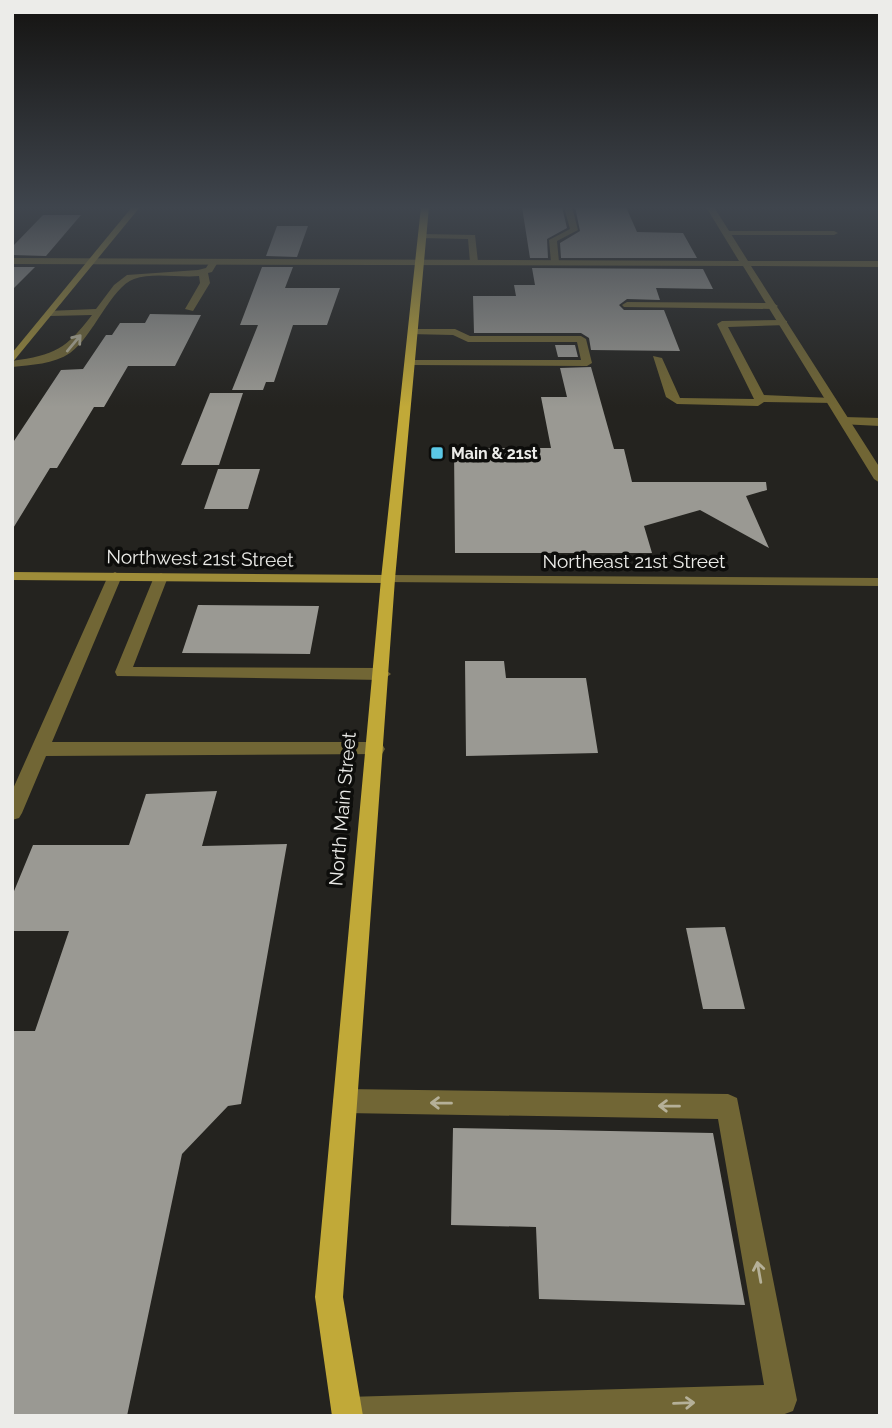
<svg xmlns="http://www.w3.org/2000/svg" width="892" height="1428" viewBox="0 0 892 1428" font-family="Raleway,sans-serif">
<rect width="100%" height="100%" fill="#24231f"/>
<g fill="#9a9993">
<polygon points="522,207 562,207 567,228 547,239 548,258 530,258"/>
<polygon points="575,207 626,207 637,232 683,233 697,258 561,258 560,243 580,231"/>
<polygon points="43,215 81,215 46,256 12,255 12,247"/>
<polygon points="277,226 308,226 297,257 266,256"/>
<polygon points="12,267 35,267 12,290"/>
<polygon points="262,267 293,267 285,288 340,288 327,325 293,325 274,382 266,382 263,390 232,390 258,325 240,325"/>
<polygon points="532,268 703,269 713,289 656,288 660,300 627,299 619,305 624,310 664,310 680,351 591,350 589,338 581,333 474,333 473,296 516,296 514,285 535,285"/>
<polygon points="150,314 201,315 175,366 128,366 104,407 94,407 57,468 50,468 12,530 12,444 61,370 83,369 106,335 112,335 120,323 145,323"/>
<polygon points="555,345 575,345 578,357 558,357"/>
<polygon points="591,367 614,449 624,449 632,482 766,482 767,490 746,496 769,548 700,510 644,526 652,553 455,553 454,448 551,448 541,397 567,397 560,368"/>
<polygon points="210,393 243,393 219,465 181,465"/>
<polygon points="218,469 260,469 248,509 204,509"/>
<polygon points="198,605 319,606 310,654 182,653"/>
<polygon points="465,661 504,661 506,678 586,678 598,753 466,756"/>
<polygon points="217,791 202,846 287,844 241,1104 228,1106 182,1154 127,1416 12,1416 12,1031 35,1031 69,931 12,931 12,896 33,845 129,845 146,794"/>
<polygon points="725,927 745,1009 703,1009 686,928"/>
<polygon points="453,1128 713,1133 745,1305 539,1299 536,1227 451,1225"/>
</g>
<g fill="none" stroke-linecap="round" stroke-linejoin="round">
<g fill="#716635" fill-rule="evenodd">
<polygon points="564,207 572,207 578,230 557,241 559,262 555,265 551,262 549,240 570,229"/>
<polygon points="727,231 834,231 838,233 834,235 724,235"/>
<polygon points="423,234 475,235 478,262 474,265 470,262 468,239 420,238"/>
<path d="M211,260L218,262L212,272L208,273L210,283L193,311L185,309L200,283L199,276C179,278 153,272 134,279C111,287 93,337 70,353C54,364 31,365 12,367V361C55,355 66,349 92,315L50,316L47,315V311L96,309L114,285L127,275L198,270L206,268Z"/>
<polygon points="627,302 773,303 778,306 773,309 624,307 622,305"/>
<polygon points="783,320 787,321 787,325 728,327 764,395 832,398 836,399 836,403 764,402 758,406 677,404 666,397 653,356 662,358 680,398 754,399 717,324 722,321"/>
<polygon points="413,329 455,329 470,336 581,336 586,339 592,363 587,366 410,365 406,364 406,360 581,360 577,342 468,342 453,335 409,334 408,332"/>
<polygon points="844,417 880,418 880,426 840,424 840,418"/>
<polygon points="115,572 122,576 52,742 376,742 382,744 385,749 382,754 46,756 22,813 19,818 12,820 12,791 108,576"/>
<polygon points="161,573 168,577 133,667 383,668 391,674 383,680 117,676 115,672 154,577"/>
<polygon points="345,1089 728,1094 737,1098 797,1400 793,1411 782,1415 769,1416 333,1416 332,1412 336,1401 347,1397 764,1385 718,1119 345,1113 336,1110 333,1101 336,1092"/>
</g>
<g fill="#716635" fill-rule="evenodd">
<polygon points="706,207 714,207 748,261 880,261 880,267 751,266 880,468 880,483 874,479 743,266 12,264 12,258 739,261"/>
<polygon points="388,575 880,578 880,586 383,582 381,579"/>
</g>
<g fill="#9e8c39" fill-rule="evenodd">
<polygon points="132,207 140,207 12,363 12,353"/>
<polygon points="12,572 388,575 395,579 388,583 12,580"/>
</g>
<polygon fill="#c1a938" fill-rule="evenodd" points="421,207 429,207 395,579 343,1297 363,1416 332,1416 315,1297 381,579"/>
</g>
<defs><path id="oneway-shaft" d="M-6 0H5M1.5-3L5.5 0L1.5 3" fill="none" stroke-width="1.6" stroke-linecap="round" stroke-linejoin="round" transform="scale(1.75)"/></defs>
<g stroke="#b5b098">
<use href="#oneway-shaft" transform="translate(74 343) rotate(-50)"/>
<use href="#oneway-shaft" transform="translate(441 1103) rotate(-179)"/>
<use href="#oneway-shaft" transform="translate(669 1106) rotate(-179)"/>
<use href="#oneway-shaft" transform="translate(759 1272) rotate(-100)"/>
<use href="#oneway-shaft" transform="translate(684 1403) rotate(-2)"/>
</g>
<linearGradient id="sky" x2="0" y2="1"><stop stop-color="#141311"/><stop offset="0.51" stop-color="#3f454d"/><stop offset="1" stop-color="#3f454d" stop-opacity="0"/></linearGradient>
<rect width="892" height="407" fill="url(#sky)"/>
<rect fill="#5bc8e6" stroke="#0d0d0b" stroke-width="2.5" x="430" y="446" width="14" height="14" rx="3.5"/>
<g text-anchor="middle" stroke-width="7" stroke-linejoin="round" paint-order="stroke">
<g font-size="16" font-weight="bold" fill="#ecece9" stroke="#0d0d0b" text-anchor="start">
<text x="451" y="459">Main &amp; 21st</text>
</g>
<g font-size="19" fill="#ecece9" stroke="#0d0d0b">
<text transform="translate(200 558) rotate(1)" y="7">Northwest 21st Street</text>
<text x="634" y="568">Northeast 21st Street</text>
<text transform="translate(342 809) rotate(-85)" y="7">North Main Street</text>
</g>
</g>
<rect width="892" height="1428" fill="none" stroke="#ecece9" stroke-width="28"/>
</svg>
